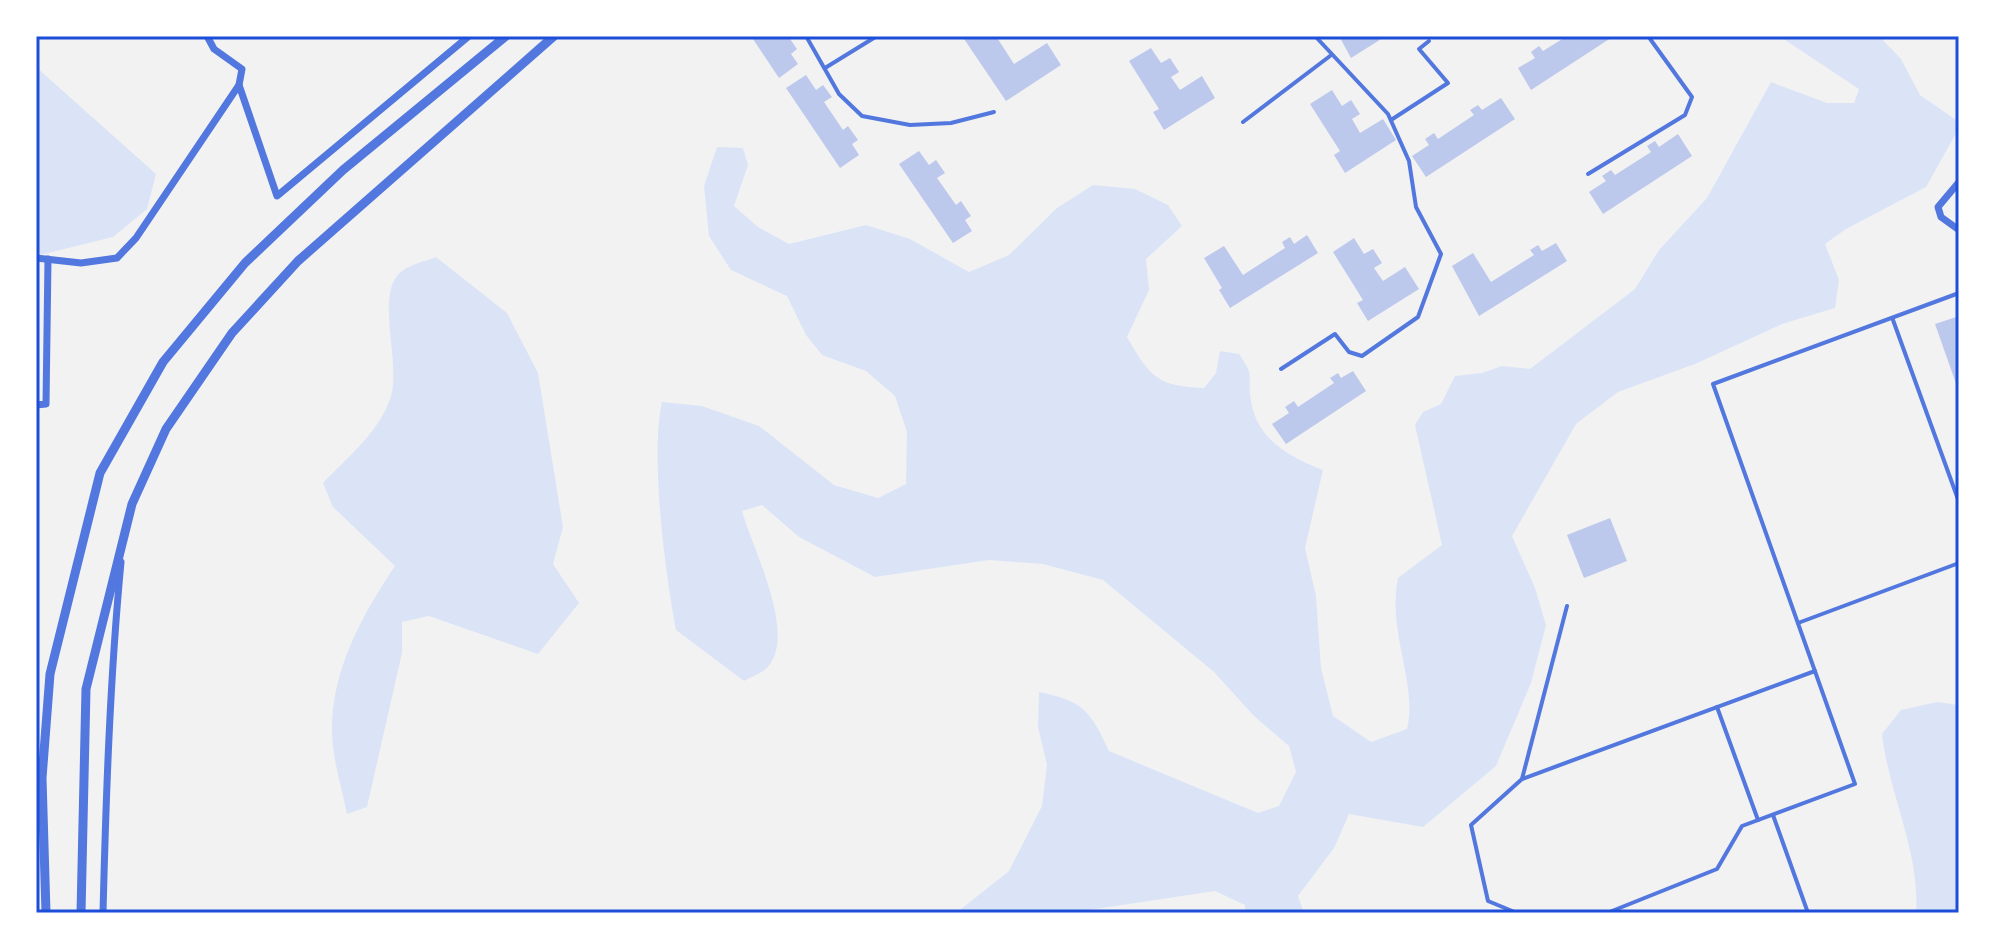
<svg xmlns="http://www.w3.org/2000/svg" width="1995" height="949" viewBox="0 0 1995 949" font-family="'Golos Text',sans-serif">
<rect width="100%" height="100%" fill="#f2f2f2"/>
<g fill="#dbe4f7">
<path d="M1779,36H1879L1901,59L1920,95L1959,122V128L1926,187L1846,229L1825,244L1839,280L1835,308L1782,324L1695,364L1618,392L1576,424L1512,536L1535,588L1546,625L1531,683L1496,766L1423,827L1349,814L1334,848L1298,896L1304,913H1245V905L1215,891L1069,913H956L1009,871L1042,806L1047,765L1038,727L1039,692C1083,701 1090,710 1109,751L1258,813L1279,806L1296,772L1289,746L1254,716L1214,672L1103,580L1043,564L989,560L875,577L799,537L762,505L742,511C753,550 798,635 767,668C762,673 751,677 744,681L676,630C665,572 650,457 662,402L702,406L759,426L834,485L878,498L906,484L907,432L895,396L866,371L822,355L806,335L787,296L731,270L709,236L704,186L717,147L743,148L748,165L734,206L758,227L789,244L866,225L910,239L969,272L1009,255L1057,208L1093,185L1135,189L1168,205L1182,226L1146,259L1149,290L1127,337C1150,376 1156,386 1204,388L1216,373L1220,351L1239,354C1253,375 1249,370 1250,394C1254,438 1286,455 1323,470L1305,548L1316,596L1321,668L1333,716L1371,742L1407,729C1418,684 1387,633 1398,578L1442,545L1415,425L1423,412L1441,404L1455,376L1482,373L1502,366L1530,369L1635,289L1659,250L1707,198L1771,82L1827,103H1854L1859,89Z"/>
<polygon points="36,67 156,174 147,209 113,237 36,256"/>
<path d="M436,257L507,313L538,373L563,527L553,564L579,603L538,654L429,616L402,622V653L367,807L347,814C343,794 337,774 334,754C323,686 358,621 395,566L333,507L323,483C347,458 381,430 391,396C401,362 374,291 402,271C411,264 426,261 436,257Z"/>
<path d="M1937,702L1959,705V913H1916C1920,851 1889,795 1882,734L1901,710Z"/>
</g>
<g fill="#bdc9ec">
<polygon points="751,36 780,36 782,39 788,36 797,49 791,54 798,64 779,78"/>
<polygon points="962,36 996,36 1014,64 1047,43 1061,65 1006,101"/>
<polygon points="1339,36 1386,36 1351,58"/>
<polygon points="1567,36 1614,36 1531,90 1518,68 1535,58 1531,52 1539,46 1543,51"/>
<polygon points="1151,48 1161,63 1170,58 1179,72 1171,77 1180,90 1202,76 1215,98 1164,130 1153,112 1159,109 1129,61"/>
<polygon points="806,75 816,90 823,85 832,97 824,102 843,130 848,126 858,140 852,144 859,155 840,168 786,88"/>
<polygon points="1332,90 1342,106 1351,100 1360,114 1352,119 1360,133 1383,119 1396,140 1345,173 1334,155 1340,151 1310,104"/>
<polygon points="1501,98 1515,119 1426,177 1412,156 1429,145 1425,139 1434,133 1438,139 1474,115 1470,110 1478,105 1482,110"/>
<polygon points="1678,134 1692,156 1603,214 1589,192 1606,181 1602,176 1611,170 1615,175 1651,152 1647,146 1655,141 1659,147"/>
<polygon points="919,151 929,165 936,160 945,173 937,178 956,205 961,201 971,216 965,220 972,231 953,243 899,164"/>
<polygon points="1307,235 1318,253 1230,308 1219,290 1222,288 1204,258 1224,246 1243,275 1285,248 1282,242 1290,237 1294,244"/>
<polygon points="1354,238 1364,254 1373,249 1382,263 1374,268 1383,281 1405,267 1419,289 1368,321 1357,303 1363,300 1333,252"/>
<polygon points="1556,243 1567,261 1479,316 1452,266 1473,253 1491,282 1534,255 1530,250 1538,245 1542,251"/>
<polygon points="1959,316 1959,392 1935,324"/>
<polygon points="1353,371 1366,391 1286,444 1272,424 1289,413 1285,407 1294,401 1298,407 1334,383 1330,378 1338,373 1341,378"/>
<polygon points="1610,518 1627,561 1584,578 1567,535"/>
</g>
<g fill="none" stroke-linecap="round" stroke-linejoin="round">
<g stroke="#5277de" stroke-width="4">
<polyline points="806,36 839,94 862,116 910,125 951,123 994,112"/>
<polyline points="825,68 877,36"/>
<polyline points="1391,120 1448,83 1419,49 1429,41"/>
<polyline points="1243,122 1330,56"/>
<polyline points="1588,174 1685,115 1692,97 1648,36"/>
<polyline points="1893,320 1959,502"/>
<polyline points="1281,369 1335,334 1349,352 1362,356 1418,317 1441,254 1416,207 1409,161 1388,114 1315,36"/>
<polyline points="1798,623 1959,563"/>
<polyline points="1717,707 1758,820"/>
<polyline points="1522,779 1815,671"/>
<polyline points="1773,815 1808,913"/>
<polyline points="1517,913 1488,901 1471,825 1522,779 1567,606"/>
<polyline points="1607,913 1717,869 1742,826 1855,784 1713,384 1959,293"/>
</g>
<g stroke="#5277de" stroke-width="7">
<polyline points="239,85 277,196 469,36"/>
<polyline points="1959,182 1938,207 1941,217 1959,230"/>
<polyline points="36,258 81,263 117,258 136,238 239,85 242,69 214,49 207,36"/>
<polyline points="36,405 46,404 48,259"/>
<path d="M103,913C106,795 110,679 121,562"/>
</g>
<g stroke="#5277de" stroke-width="9">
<polyline points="46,913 42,778 50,674 100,473 163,362 245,263 343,170 506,36"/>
<polyline points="81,913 86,689 132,504 166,429 232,333 298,261 554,36"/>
</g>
</g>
<rect width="1995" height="949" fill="none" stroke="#ffffff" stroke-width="76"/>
<rect x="38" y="38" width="1919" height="873" fill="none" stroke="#1d4ed8" stroke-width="3"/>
</svg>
